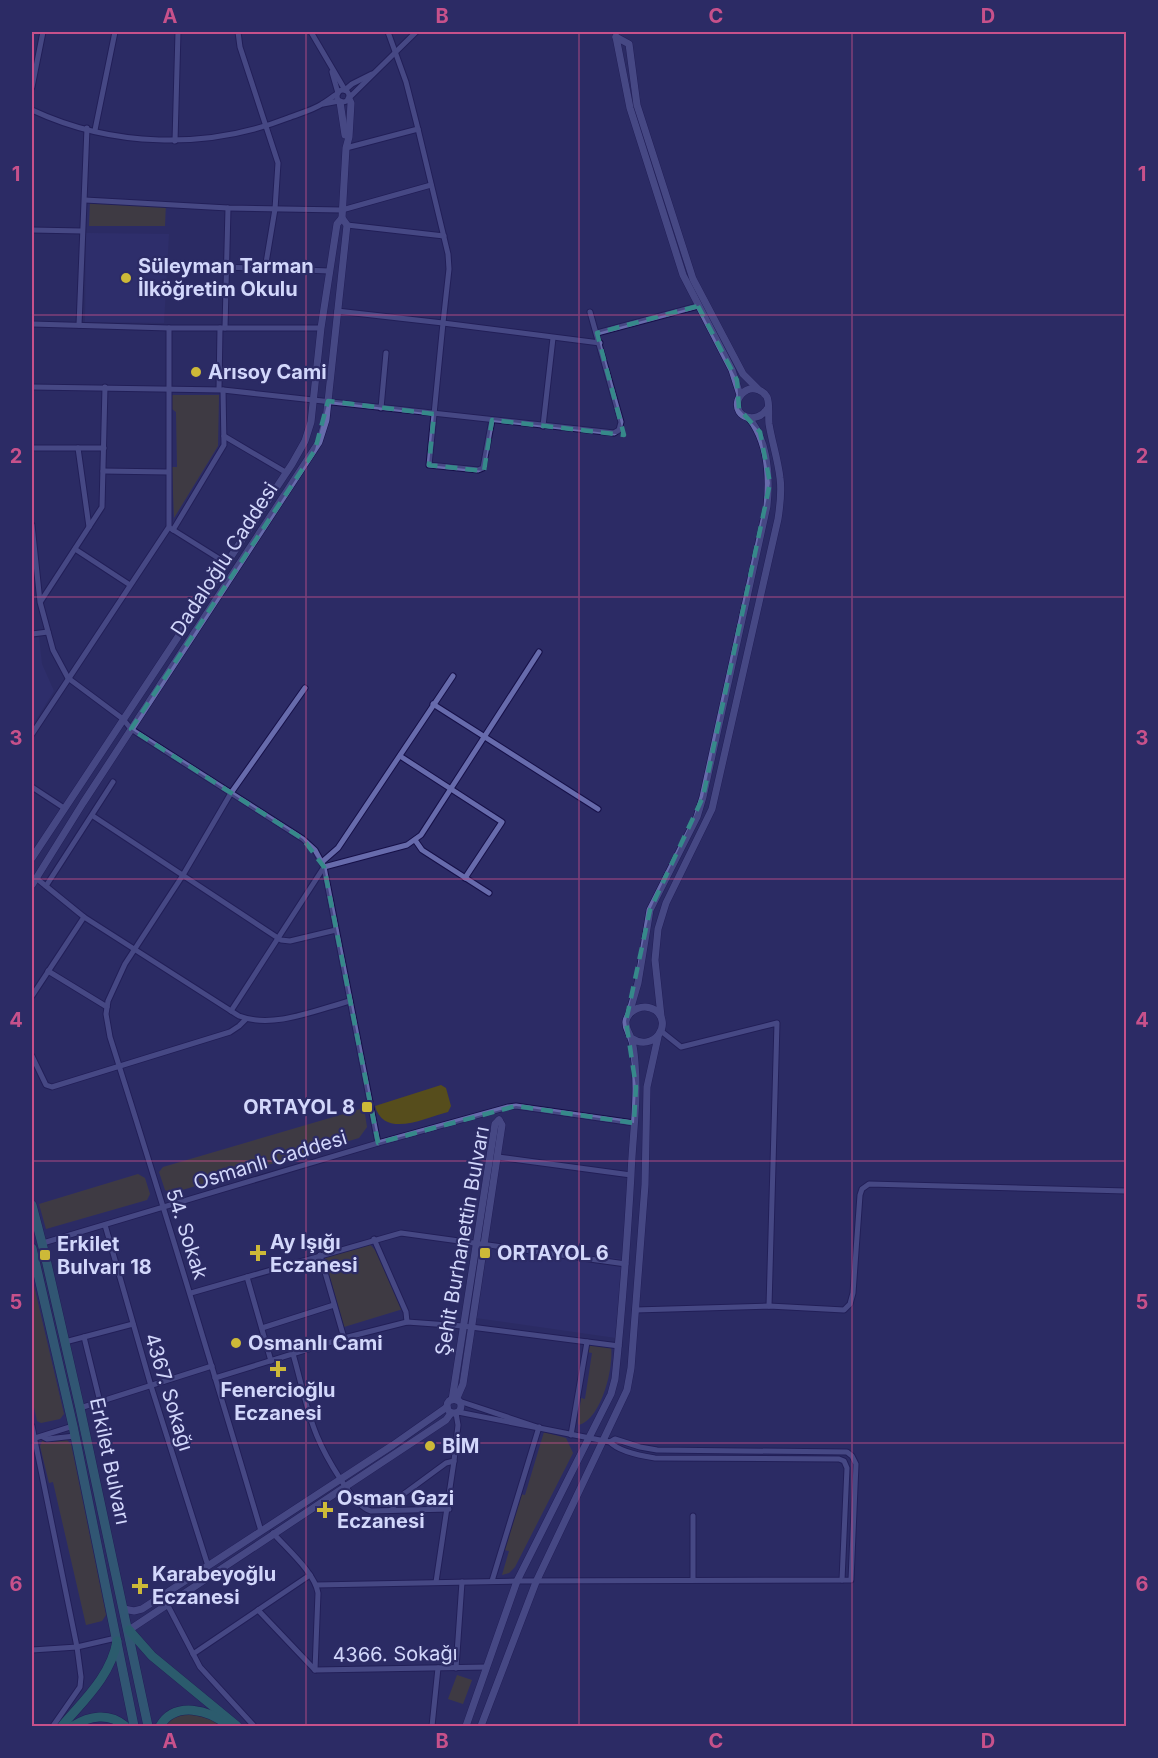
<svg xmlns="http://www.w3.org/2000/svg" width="1158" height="1758" viewBox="0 0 1158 1758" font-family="Inter,sans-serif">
<rect width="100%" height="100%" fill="#2c2b65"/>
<g fill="#323273">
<polygon points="86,233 169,234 164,323 85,322"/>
<polygon points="39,637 42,664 54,691 32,726 32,638"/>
<polygon points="488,1242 623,1259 616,1338 476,1318"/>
</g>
<g fill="#564d1c">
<polygon points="90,201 166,202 165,226 89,226"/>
<polygon points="172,395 219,395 218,446 174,518 172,467 177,467 176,412 172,409"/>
<path d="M441,1085L446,1088L451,1106L448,1112C425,1118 384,1139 375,1106Z"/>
<polygon points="364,1108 367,1127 359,1138 172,1193 165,1190 159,1172 163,1167"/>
<polygon points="138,1174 145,1178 150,1194 147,1200 46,1229 39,1204"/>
<polygon points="366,1240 375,1250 403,1309 344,1327 323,1253"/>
<polygon points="32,1277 64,1414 60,1419 41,1423 37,1421 32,1398"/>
<path d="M589,1341L611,1346C614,1367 602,1418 579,1425L578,1423L581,1398L585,1399L592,1353L587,1352Z"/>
<polygon points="544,1432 566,1438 573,1453 515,1567 509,1573 502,1575 509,1551 504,1550 520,1494 525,1495"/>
<polygon points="64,1437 71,1444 106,1615 102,1621 86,1625 53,1482 49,1483 40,1446 43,1439"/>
<polygon points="457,1675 472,1680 463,1704 448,1699"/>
<polygon points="181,1713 199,1714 224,1726 163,1726 166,1722"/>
</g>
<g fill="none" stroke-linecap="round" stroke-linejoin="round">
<defs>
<g id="minor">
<polyline points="238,32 240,47 278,163 275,209 265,269"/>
<polyline points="311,32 345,90"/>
<polyline points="332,72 338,93"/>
<polyline points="32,87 43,32"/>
<circle cx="343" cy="96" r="6"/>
<polyline points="345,90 352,84 372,74"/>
<polyline points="350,97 416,32"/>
<polyline points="323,104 339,101"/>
<path d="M32,110C111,147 206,150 288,118C298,114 313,110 322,104C327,101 332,97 337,94"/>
<polyline points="418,129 448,254 449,269 443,323 600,343"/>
<polyline points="95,130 115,32"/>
<polyline points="175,141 178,32"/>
<polyline points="346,148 418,129 406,82 388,32"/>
<polyline points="85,200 228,208 342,210 431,185"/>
<polyline points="347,225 444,236"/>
<polyline points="32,230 82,231"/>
<polyline points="226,267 329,271"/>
<polyline points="337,311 443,323 429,465 478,470 483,468 492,420"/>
<polyline points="32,324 169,328 321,328"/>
<polyline points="79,325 87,128"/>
<polyline points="225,328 228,208"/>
<polyline points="597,333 698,306"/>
<polyline points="32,387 223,390 614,433 619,430 621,422 590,312"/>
<polyline points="219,389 220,328"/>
<polyline points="381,408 386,353"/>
<polyline points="543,426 553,338"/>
<polyline points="224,436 287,473"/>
<polyline points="32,448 104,448"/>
<polyline points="78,448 89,527"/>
<polyline points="103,471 168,472"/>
<polyline points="32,525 40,602 53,650 68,678 123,719 131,729 303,839 315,850 324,867 378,1143"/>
<polyline points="170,528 226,563"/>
<polyline points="173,530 224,445 223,390"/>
<polyline points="75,549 130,585"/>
<polyline points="41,601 102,507 105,387"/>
<polyline points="32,634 48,632"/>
<polyline points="433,704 598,809"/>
<polyline points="32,734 169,527 169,328"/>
<polyline points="400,756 502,822 465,878"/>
<polyline points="32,787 64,808"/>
<polyline points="93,816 281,940 290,941 336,930"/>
<polyline points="415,840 422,850 489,893"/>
<polyline points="322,862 338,848 453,676"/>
<path d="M36,878L84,917L239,1016C273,1029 316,1010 350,1001"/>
<polyline points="46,886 113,782"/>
<polyline points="48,971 107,1007"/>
<polyline points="32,996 84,917"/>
<polyline points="231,1011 324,867 407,845 421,835 539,652"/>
<polyline points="661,1031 681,1047 777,1023 769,1306"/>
<polyline points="32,1056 46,1085 52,1087 230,1032 239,1026 246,1019"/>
<polyline points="498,1157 631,1175"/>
<polyline points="105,1225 151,1386 208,1566"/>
<polyline points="374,1239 406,1312 407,1322"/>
<polyline points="43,1243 378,1143 508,1107 516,1106 634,1123"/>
<polyline points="320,1255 344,1338"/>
<polyline points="247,1277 271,1361"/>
<polyline points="191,1293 401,1233 626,1264"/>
<polyline points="635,1310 769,1306 844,1310 850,1304 853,1293 860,1195 862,1189 869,1184 1126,1191"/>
<polyline points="262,1328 334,1305"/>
<polyline points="84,1337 100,1402"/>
<polyline points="65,1342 133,1324"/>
<path d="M293,1354C301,1381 306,1410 317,1436C324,1453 353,1507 371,1511L449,1509"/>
<polyline points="215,1378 344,1338 407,1322 463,1326 619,1346"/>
<polyline points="459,1401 537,1427"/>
<polyline points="80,1408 212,1366"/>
<polyline points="32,1426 77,1647 81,1677 80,1687 53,1726"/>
<polyline points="571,1435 587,1342"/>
<polyline points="43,1437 47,1439 75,1436"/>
<polyline points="32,1439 73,1426"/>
<path d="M610,1442C619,1452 642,1456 655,1458L839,1459L844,1461L847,1468L842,1580"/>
<polyline points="392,1510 397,1499 446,1463 454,1461"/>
<polyline points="693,1516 693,1580"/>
<path d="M261,1531C212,1366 162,1201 110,1037L106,1014L108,1001L125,964L183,875L231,793L305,688"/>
<path d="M273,1533C287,1549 315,1573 318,1593L315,1670"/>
<polyline points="492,1581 539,1427"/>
<polyline points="436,1582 454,1461 458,1425 456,1413"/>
<polyline points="316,1585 517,1581 851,1580 856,1464 852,1456 847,1452 657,1450 640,1447 615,1439 610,1442 458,1412"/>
<polyline points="167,1604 200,1667 254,1726"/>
<polyline points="258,1610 315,1670 487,1667"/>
<polyline points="32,1650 77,1647 116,1638"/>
<polyline points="193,1654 310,1575"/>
<polyline points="456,1668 462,1582"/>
<polyline points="432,1726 438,1668"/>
</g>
<g id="tertiary">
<polyline points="616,37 629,44 637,105 693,279 743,374 758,389"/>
<polyline points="616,37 630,108 683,275 732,370 740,395"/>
<polyline points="340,102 345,135"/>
<polyline points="32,858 292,464 305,441 311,422 321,328 337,224 342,218 346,148 349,137 351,103 349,99"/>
<polyline points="32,885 83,803 319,442 326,420 347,225 342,218"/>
<path d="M629,1014L638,983L650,910L697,817L703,797L767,506C770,477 768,443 750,419"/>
<path d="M661,1016L655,960L658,929L666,903L712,809L778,519C780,506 782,492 780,478C778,460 772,442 769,424C768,416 770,404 767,397C763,390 754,387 747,390C743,392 740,395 738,400C733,419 758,424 767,409"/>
<circle cx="454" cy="1406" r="7"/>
<polyline points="452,1400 495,1124 499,1120"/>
<polyline points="456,1400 463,1384 502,1125 499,1120"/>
<polyline points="124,1609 134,1611 142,1609 393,1445 447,1407"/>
<polyline points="129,1630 446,1420 451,1413"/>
<path d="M466,1726L517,1581L611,1394L615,1379C622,1311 627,1243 631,1175C632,1146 636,1117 636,1088C636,1077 635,1048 631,1038C629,1032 625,1029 626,1021C629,1009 644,1003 655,1010C674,1024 653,1053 631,1038"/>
<polyline points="481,1726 536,1582 627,1390 631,1368 645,1185 647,1087 658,1037"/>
</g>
<g id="primary">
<polyline points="32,1205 45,1255 80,1408 148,1726"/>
<polyline points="32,1248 73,1426 134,1726"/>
</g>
<g id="trunk">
<polyline points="129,1630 152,1656 237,1726"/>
<path d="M62,1726C83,1701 111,1676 117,1641"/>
<path d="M73,1726C89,1716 109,1712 125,1726"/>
<path d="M160,1726C175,1701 209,1709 228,1726"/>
</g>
</defs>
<use href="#minor" stroke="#161048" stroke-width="7"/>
<use href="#tertiary" stroke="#161048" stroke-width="8"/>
<use href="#primary" stroke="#161048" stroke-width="10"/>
<use href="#trunk" stroke="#161048" stroke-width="10"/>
<use href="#minor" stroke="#676bac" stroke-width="5"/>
<use href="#tertiary" stroke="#676bac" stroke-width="7"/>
<use href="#primary" stroke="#398b85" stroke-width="9"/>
<use href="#trunk" stroke="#2a9678" stroke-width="9"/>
</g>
<path d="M0 0H1158V1758H0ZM698,306L737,380L739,409L760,432L770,483L703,797L650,910L645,933L626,1021L636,1087L634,1123L516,1106L378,1143L324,867L303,839L131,729L315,450L328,401L434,414L429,465L484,471L492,420L624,435L597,333Z" fill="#2c2b65" fill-opacity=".55" fill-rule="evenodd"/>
<path fill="none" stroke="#36898a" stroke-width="4.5" stroke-dasharray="12 8" stroke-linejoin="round" d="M698,306L737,380L739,409L760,432L770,483L703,797L650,910L645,933L626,1021L636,1087L634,1123L516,1106L378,1143L324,867L303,839L131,729L315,450L328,401L434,414L429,465L484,471L492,420L624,435L597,333Z"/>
<path fill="none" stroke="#c7518b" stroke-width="1.5" stroke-opacity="0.55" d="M306,32V1726M579,32V1726M852,32V1726M32,315H1126M32,597H1126M32,879H1126M32,1161H1126M32,1443H1126"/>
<g fill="#cdb938" stroke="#2c2b65" stroke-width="2">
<circle cx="126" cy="278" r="6"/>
<circle cx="196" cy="372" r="6"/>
<rect x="361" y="1101" width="12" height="12" rx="3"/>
<path d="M255 1244h6v6h6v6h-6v6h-6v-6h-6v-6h6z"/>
<rect x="479" y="1247" width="12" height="12" rx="3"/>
<rect x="39" y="1249" width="12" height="12" rx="3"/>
<circle cx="236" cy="1343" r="6"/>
<path d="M275 1360h6v6h6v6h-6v6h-6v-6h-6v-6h6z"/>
<circle cx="430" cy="1446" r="6"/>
<path d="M322 1501h6v6h6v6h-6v6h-6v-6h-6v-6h6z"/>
<path d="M137 1577h6v6h6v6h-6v6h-6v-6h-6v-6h6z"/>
</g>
<g text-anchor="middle" stroke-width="4.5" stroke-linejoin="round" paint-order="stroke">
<g font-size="20" font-weight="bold" fill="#d2d7fb" stroke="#2c2b65" text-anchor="start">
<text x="138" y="273">Süleyman Tarman<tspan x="138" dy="23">İlköğretim Okulu</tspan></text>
<text x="208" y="379">Arısoy Cami</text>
<text x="355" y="1114" text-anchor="end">ORTAYOL 8</text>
<text x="270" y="1249">Ay Işığı<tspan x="270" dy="23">Eczanesi</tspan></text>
<text x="57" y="1251">Erkilet<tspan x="57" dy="23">Bulvarı 18</tspan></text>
<text x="497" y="1260">ORTAYOL 6</text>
<text x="248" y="1350">Osmanlı Cami</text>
<text x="278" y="1397" text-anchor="middle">Fenercioğlu<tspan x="278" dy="23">Eczanesi</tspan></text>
<text x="442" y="1453">BİM</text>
<text x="337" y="1505">Osman Gazi<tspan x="337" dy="23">Eczanesi</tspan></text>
<text x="152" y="1581">Karabeyoğlu<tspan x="152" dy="23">Eczanesi</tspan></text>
</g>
<g font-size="20" fill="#d2d7fb" stroke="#2c2b65">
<text transform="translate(224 559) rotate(-57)" y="7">Dadaloğlu Caddesi</text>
<text transform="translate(270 1160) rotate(-17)" y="7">Osmanlı Caddesi</text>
<text transform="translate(187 1234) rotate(72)" y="7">54. Sokak</text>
<text transform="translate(462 1241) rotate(-80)" y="7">Şehit Burhanettin Bulvarı</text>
<text transform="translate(169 1392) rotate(73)" y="7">4367. Sokağı</text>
<text transform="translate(110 1461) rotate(78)" y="7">Erkilet Bulvarı</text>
<text transform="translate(395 1654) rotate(-1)" y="7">4366. Sokağı</text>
</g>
</g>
<rect width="1158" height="1758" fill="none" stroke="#2c2b65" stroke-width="66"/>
<rect x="33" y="33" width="1092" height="1692" fill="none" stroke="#c7518b" stroke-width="2"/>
<g font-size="20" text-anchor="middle" font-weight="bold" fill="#c7518b">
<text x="170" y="23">A</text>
<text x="442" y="23">B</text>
<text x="716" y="23">C</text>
<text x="988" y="23">D</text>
<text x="16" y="181">1</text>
<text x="1142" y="181">1</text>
<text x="16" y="463">2</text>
<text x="1142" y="463">2</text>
<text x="16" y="745">3</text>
<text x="1142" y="745">3</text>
<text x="16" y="1027">4</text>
<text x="1142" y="1027">4</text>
<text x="16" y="1309">5</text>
<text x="1142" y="1309">5</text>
<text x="16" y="1591">6</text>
<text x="1142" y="1591">6</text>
<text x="170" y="1748">A</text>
<text x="442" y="1748">B</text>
<text x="716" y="1748">C</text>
<text x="988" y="1748">D</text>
</g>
</svg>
